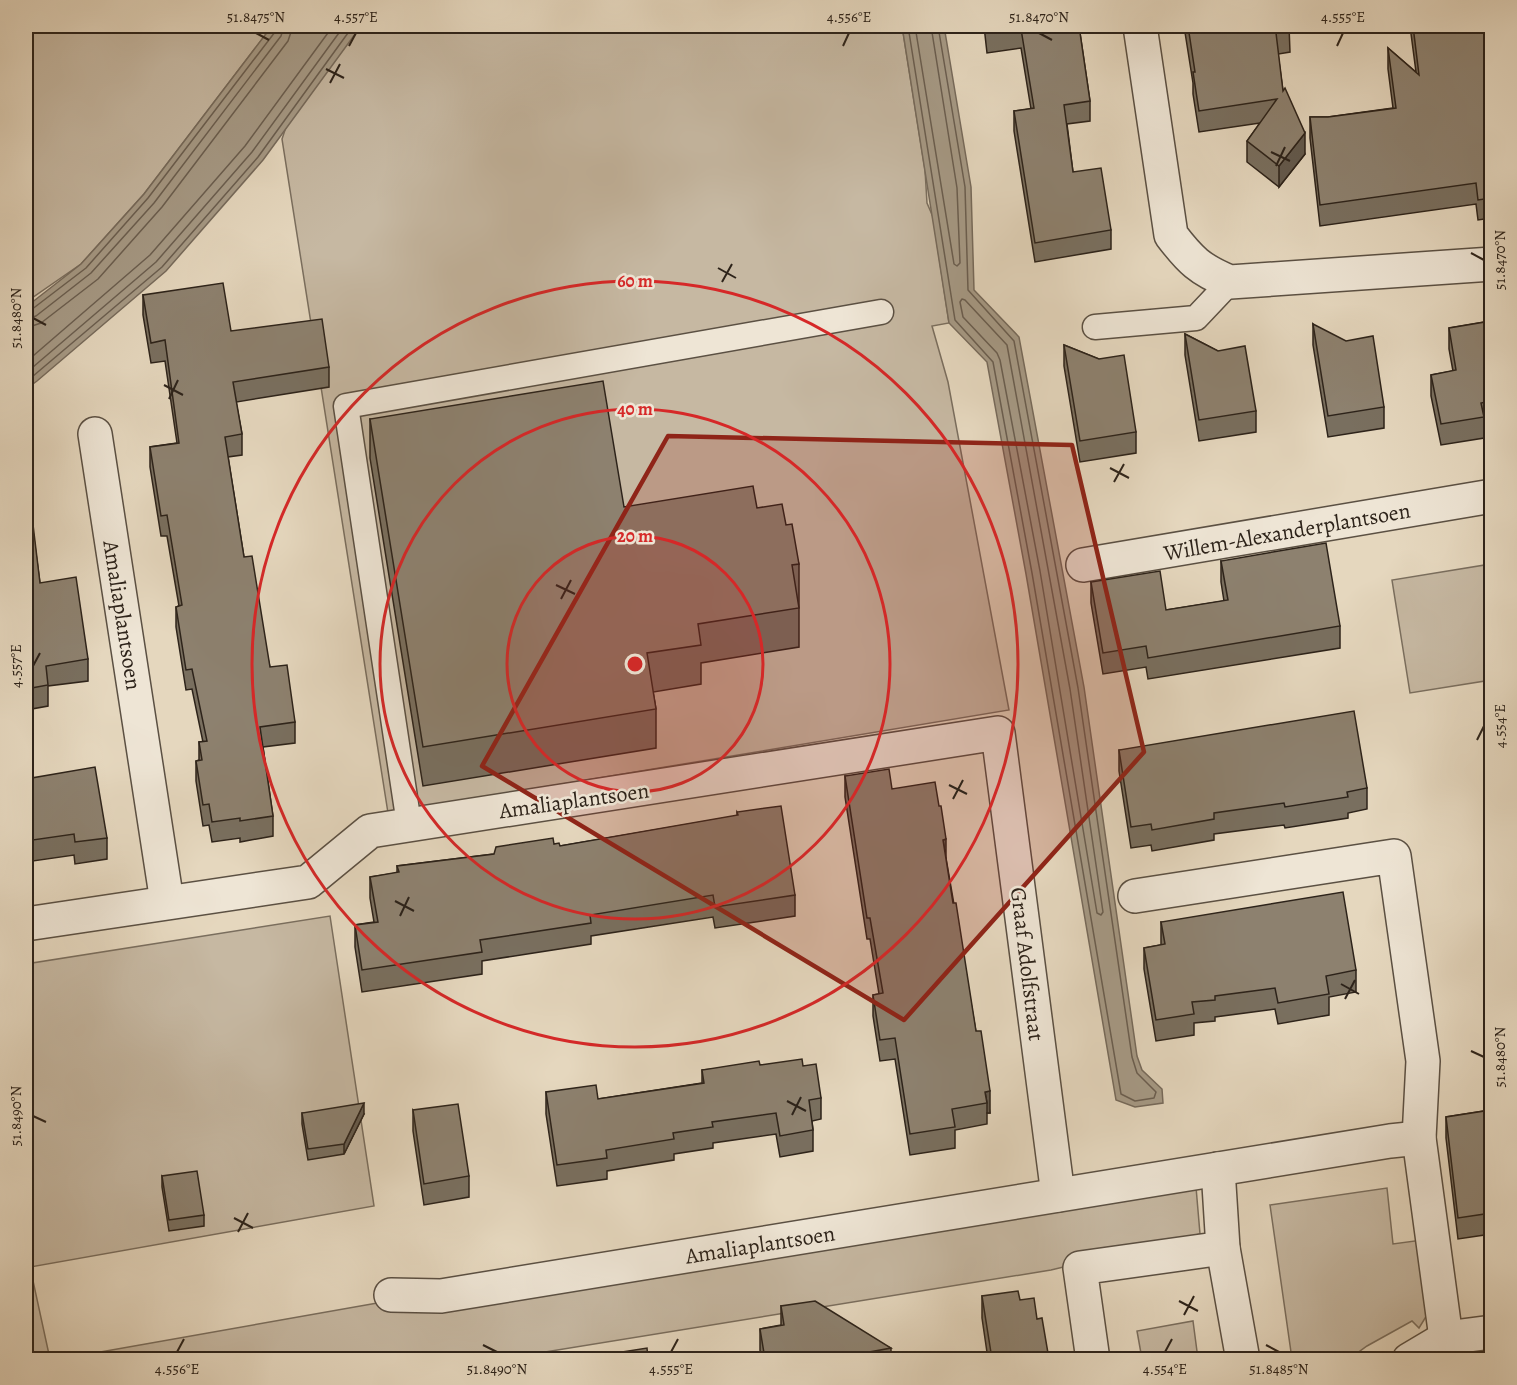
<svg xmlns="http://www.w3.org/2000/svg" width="1517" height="1385" viewBox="0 0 1517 1385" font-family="Alegreya,serif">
<rect width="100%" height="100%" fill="#e5d7be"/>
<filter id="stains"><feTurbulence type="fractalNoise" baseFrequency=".00333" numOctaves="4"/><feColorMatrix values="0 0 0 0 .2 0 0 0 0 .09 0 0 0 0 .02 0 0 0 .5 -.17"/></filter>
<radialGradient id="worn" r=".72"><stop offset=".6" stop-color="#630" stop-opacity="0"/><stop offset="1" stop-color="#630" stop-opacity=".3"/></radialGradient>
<g fill="#c6b8a2" stroke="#7a6e5e" stroke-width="1.5">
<polygon points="26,26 272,26 144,194 81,264 26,302"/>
<polygon points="360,26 902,26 925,170 927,203 933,217 949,323 932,326 948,382 1009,710 388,813 282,139 286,127"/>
<polygon points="1491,564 1491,680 1410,693 1392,580"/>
<polygon points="330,916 374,1206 30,1267 50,1359 26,1359 26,964"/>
<polygon points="1196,1187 1200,1234 1051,1270 502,1359 55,1360 400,1299"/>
<polygon points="1387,1188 1393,1244 1422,1240 1427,1315 1419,1328 1412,1321 1367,1346 1349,1359 1292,1359 1270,1205"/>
<polygon points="1193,1321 1198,1359 1142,1359 1137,1331"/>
</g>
<g fill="#a69a86" stroke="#766a5b" stroke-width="1.5">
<polygon points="272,26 361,26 263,160 166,271 37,381 26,389 26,307 81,264 144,194"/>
<polygon points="902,26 944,26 971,187 974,290 1019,337 1084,687 1137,1056 1142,1070 1162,1089 1163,1103 1135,1107 1116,1100 1026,574 987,362 949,323"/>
</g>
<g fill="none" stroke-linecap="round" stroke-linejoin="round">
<g stroke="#6a5e50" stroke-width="1.5">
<polyline points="908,26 955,320 993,362 1032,573 1121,1094 1135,1101 1154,1098 1156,1092 1137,1073 1132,1057 1078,688 1014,341 968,290 965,187 938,26"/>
<polyline points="915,26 954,264 957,266 960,263 957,188 931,26"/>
<polygon points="962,299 965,300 1007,345 1070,689 1103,912 1101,915 1097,913 1040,571 1000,360 997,353 963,317 960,302"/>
<polyline points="26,311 31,310 86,268 148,198 275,32 277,26"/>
<polyline points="26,319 36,316 91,273 154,203 281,36 284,26"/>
<polyline points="26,328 41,323 98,279 162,207 288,41 293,26"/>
<polyline points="26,362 150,255 245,146 333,26"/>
<polyline points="26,373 156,262 252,152 344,26"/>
<polyline points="26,382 162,267 258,157 353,26"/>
</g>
<defs>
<g id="service">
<polyline points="1095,327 1196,318 1230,282"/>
<polyline points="409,824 346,406 881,312"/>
</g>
<g id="minor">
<path d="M1140,26L1171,235C1190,260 1200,270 1230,282L1492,264"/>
<polyline points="95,434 167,902"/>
<polyline points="1083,565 1492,496"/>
<polyline points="1135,896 1394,856 1423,1061 1419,1138 1446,1338"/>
<polyline points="26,924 308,882 370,831 998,733 1058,1195"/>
<polyline points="1218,1169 1223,1248 1243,1360"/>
<polyline points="391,1295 441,1296 1390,1141 1419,1138"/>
<polyline points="1093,1360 1080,1268 1223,1248"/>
<polyline points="1409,1360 1446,1338 1492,1332"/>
</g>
</defs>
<use href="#service" stroke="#5b5043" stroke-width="27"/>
<use href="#minor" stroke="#5b5043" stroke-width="36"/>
<use href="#service" stroke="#eee5d5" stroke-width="24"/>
<use href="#minor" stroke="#eee5d5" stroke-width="33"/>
</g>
<g fill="#796f5f" stroke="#2d231a" stroke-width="1.5">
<polygon points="984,26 1079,26 1090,101 1090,121 1067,124 1073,172 1111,230 1111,249 1035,262 1014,131 1014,111 1031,109 1021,48 987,53"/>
<polygon points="1184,26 1289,26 1290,52 1278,54 1283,91 1305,154 1279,187 1247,162 1247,141 1260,123 1199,132 1193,94 1193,83"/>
<polygon points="1410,26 1491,26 1491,218 1478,220 1476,204 1320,226 1310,138 1310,117 1328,117 1393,108 1388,69 1388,48 1416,72"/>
<polygon points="143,295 231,331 329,367 329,387 236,402 242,434 242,455 228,457 244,557 270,667 295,722 295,743 263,747 273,816 273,836 240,842 240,838 212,842 209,825 203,826 196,781 196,761 199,760 199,742 203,742 192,689 186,690 176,627 176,607 179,606 167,536 161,536 150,467 150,447 177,443 165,361 151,363 143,315"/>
<polygon points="1491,321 1491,420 1486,421 1486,424 1484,424 1484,438 1441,445 1431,396 1431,375 1453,371 1449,349 1449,328"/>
<polygon points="1313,324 1384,407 1384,428 1328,437 1313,345"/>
<polygon points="1185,334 1218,351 1256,411 1256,432 1199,441 1185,355"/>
<polygon points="1064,345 1099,359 1136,432 1136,453 1080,462 1064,366"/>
<polygon points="370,419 624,507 757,508 786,525 799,564 799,647 701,663 701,684 653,692 656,709 656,748 423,786 370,458"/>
<polygon points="26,479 40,583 88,659 88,681 48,686 48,706 26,710"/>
<polygon points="1221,561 1340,626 1340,648 1148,679 1146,667 1103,674 1091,603 1091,582 1166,610 1224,601 1221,582"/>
<polygon points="1119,750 1367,788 1367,809 1348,813 1348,818 1285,828 1284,825 1214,834 1214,840 1152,851 1151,845 1131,848 1119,771"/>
<polygon points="845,776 892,789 946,858 990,1113 987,1113 987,1124 955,1130 955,1148 910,1155 895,1059 880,1061 873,1016 873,995 879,994 870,939 867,939 845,797"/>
<polygon points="26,779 107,838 107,859 75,864 74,855 26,862"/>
<polygon points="737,812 795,895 795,916 715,928 713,917 591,936 591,944 482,961 482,974 362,992 355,947 355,925 374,922 370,898 370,877 397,873 397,866 494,854 554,844 560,846 737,816"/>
<polygon points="1161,922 1356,970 1356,992 1329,997 1329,1015 1278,1024 1275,1009 1215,1017 1215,1021 1194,1023 1194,1035 1156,1041 1144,969 1144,948 1161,945"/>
<polygon points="760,1065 803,1066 821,1098 821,1119 812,1121 813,1130 813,1151 780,1157 776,1134 713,1143 713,1148 674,1154 674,1160 607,1171 607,1179 557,1186 546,1114 546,1092 598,1099 702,1083 702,1070"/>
<polygon points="413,1110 469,1176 469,1197 424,1205 413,1131"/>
<polygon points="1491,1110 1491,1234 1458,1239 1446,1138 1446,1117"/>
<polygon points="302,1113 364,1114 344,1154 308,1160 302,1124"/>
<polygon points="162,1176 204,1215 204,1226 169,1231 162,1187"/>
<polygon points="982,1296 1020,1300 1037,1319 1049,1359 988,1359 982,1318"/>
<polygon points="781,1306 891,1348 891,1359 761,1359 760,1350 760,1329 781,1325"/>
</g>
<g fill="#635a4e" stroke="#2d231a" stroke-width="1.5">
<polygon points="1305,133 1305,154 1279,187 1279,166"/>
<polygon points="946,839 946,860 943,840"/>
<polygon points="990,1091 990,1113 987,1113 987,1103 985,1092"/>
<polygon points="364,1103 364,1114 344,1154 344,1144"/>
</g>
<g fill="#8d816f" stroke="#2d231a" stroke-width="1.5">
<polygon points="986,26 1079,26 1090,101 1064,105 1073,172 1101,168 1111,230 1035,243 1014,111 1034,108 1021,29 987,33"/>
<polygon points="1188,26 1289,26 1290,31 1276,33 1283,91 1285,88 1305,133 1279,166 1247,141 1277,99 1199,111 1193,72 1195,72"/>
<polygon points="1413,26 1491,26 1491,198 1478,200 1476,183 1320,205 1310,117 1328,117 1396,108 1388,48 1419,75"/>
<polygon points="223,283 231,331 322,319 329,367 233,382 242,434 225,437 244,557 252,556 270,667 287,665 295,722 260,727 273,816 240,821 240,818 212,822 209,804 203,805 196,761 202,760 199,742 207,741 192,669 186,670 176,607 182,605 167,515 161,516 150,447 179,443 165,340 151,343 143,295"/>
<polygon points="1491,321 1491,399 1485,400 1486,402 1481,403 1484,417 1441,424 1431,375 1456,370 1449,328"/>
<polygon points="1313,324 1346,341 1373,336 1384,407 1328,416"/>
<polygon points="1185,334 1218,351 1245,346 1256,411 1199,420"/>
<polygon points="1064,345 1099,359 1124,355 1136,432 1080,441"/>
<polygon points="603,381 624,507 753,486 757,508 782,504 786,525 792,524 799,564 792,565 799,608 698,624 701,645 647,653 656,709 423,747 370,419"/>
<polygon points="26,479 31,508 40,583 76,577 88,659 46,666 48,685 26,689"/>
<polygon points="1326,543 1340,626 1148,658 1146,646 1103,653 1091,582 1160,571 1166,610 1228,600 1221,561"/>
<polygon points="1354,711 1367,788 1347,792 1348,797 1285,807 1284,803 1214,813 1214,819 1152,830 1151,824 1131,827 1119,750"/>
<polygon points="95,767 107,838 75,842 74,834 26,841 26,779"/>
<polygon points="889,769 892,789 935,782 939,806 941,806 946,839 943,840 953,903 956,903 976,1031 981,1031 990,1091 985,1092 987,1103 952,1109 955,1127 910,1134 895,1038 880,1040 873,995 883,993 870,918 867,918 845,776"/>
<polygon points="781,806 795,895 715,907 713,895 590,915 591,923 480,940 482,952 362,970 355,925 378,922 370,877 399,872 397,866 494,854 496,847 553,838 554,844 559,843 560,846 738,815 737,812"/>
<polygon points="1343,892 1356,970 1326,976 1329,994 1278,1003 1275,988 1215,996 1215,1000 1192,1002 1194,1014 1156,1020 1144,948 1165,944 1161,922"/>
<polygon points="802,1059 803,1066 816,1064 821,1098 809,1100 813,1130 780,1136 776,1113 712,1122 713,1127 673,1133 674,1139 606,1150 607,1158 557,1165 546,1092 596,1085 598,1099 704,1083 702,1070 759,1061 760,1065"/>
<polygon points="364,1103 344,1144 308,1149 302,1113"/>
<polygon points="458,1104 469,1176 424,1184 413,1110"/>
<polygon points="1491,1110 1491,1213 1458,1218 1446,1117"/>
<polygon points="197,1171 204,1215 169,1220 162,1176"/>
<polygon points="1018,1291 1020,1300 1034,1298 1037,1319 1042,1318 1049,1359 992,1359 982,1296"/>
<polygon points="815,1301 891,1348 831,1359 765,1359 760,1329 784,1325 781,1306"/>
<polygon points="647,1348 648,1359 597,1359 597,1356"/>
</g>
<path fill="#8f2418" fill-opacity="0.2" stroke="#8f2418" stroke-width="4.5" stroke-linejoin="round" d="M668,436L1072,445L1144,752L904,1020L482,766Z"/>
<path fill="none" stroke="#2d231a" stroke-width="2" d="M256,33L269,40M1039,33L1052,40M349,46L356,33M843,46L849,33M1337,46L1343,33M326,69L344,78M330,83L340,64M1271,152L1290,161M1276,166L1285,147M1471,253L1484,260M718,268L736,278M722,282L732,264M33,318L46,325M164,385L183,395M169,399L178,380M1110,468L1129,478M1114,482L1124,464M556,585L575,594M561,599L571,580M33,666L40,653M1477,740L1484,726M949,785L967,794M953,799L963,780M395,901L414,911M400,916L409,897M1341,984L1359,994M1345,999L1355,980M1471,1051L1484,1057M787,1101L806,1111M792,1115L801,1097M33,1116L46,1122M234,1218L253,1228M238,1232L248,1213M1179,1301L1198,1311M1184,1315L1194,1296M483,1345L497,1352M1266,1345L1279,1352M177,1352L184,1339M671,1352L678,1339M1165,1352L1172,1339"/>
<circle cx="635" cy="664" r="128" fill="#d62828" fill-opacity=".12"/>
<g fill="none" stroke="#d62828" stroke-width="3">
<circle cx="635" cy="664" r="128"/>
<circle cx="635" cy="664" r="255"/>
<circle cx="635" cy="664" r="383"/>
</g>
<g text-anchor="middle" stroke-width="5" stroke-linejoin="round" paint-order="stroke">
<g font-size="22" fill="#2d231a" stroke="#eee5d5">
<text transform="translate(1287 531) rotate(-10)" y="8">Willem-Alexanderplantsoen</text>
<text transform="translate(123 615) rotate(81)" y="8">Amaliaplantsoen</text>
<text transform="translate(574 800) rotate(-8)" y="8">Amaliaplantsoen</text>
<text transform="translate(1028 964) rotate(83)" y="8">Graaf Adolfstraat</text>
<text transform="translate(760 1244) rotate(-9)" y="8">Amaliaplantsoen</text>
</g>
</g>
<circle cx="635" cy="664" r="9" fill="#d62828" stroke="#eee5d5" stroke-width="3"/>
<g font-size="18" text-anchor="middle" font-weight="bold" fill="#d62828" stroke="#eee5d5" stroke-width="5" stroke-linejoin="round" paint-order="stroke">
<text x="635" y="287">60 m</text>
<text x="635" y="415">40 m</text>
<text x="635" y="542">20 m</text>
</g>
<rect width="1517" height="1385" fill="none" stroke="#e5d7be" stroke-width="66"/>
<rect x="33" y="33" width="1451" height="1319" fill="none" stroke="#2d231a" stroke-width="2"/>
<g font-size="15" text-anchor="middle" fill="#2d231a">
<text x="256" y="22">51.8475°N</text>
<text x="356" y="22">4.557°E</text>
<text x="849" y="22">4.556°E</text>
<text x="1039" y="22">51.8470°N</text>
<text x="1343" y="22">4.555°E</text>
<text transform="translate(1500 260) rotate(-90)" y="5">51.8470°N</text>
<text transform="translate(16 318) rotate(-90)" y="5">51.8480°N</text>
<text transform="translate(16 666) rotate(-90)" y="5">4.557°E</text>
<text transform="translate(1500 726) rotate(-90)" y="5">4.554°E</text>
<text transform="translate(1500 1057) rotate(-90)" y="5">51.8480°N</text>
<text transform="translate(16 1116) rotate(-90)" y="5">51.8490°N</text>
<text x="177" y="1374">4.556°E</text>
<text x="497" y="1374">51.8490°N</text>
<text x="671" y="1374">4.555°E</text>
<text x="1165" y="1374">4.554°E</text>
<text x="1279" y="1374">51.8485°N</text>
</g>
<rect width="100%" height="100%" filter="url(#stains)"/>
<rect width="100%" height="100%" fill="url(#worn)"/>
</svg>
